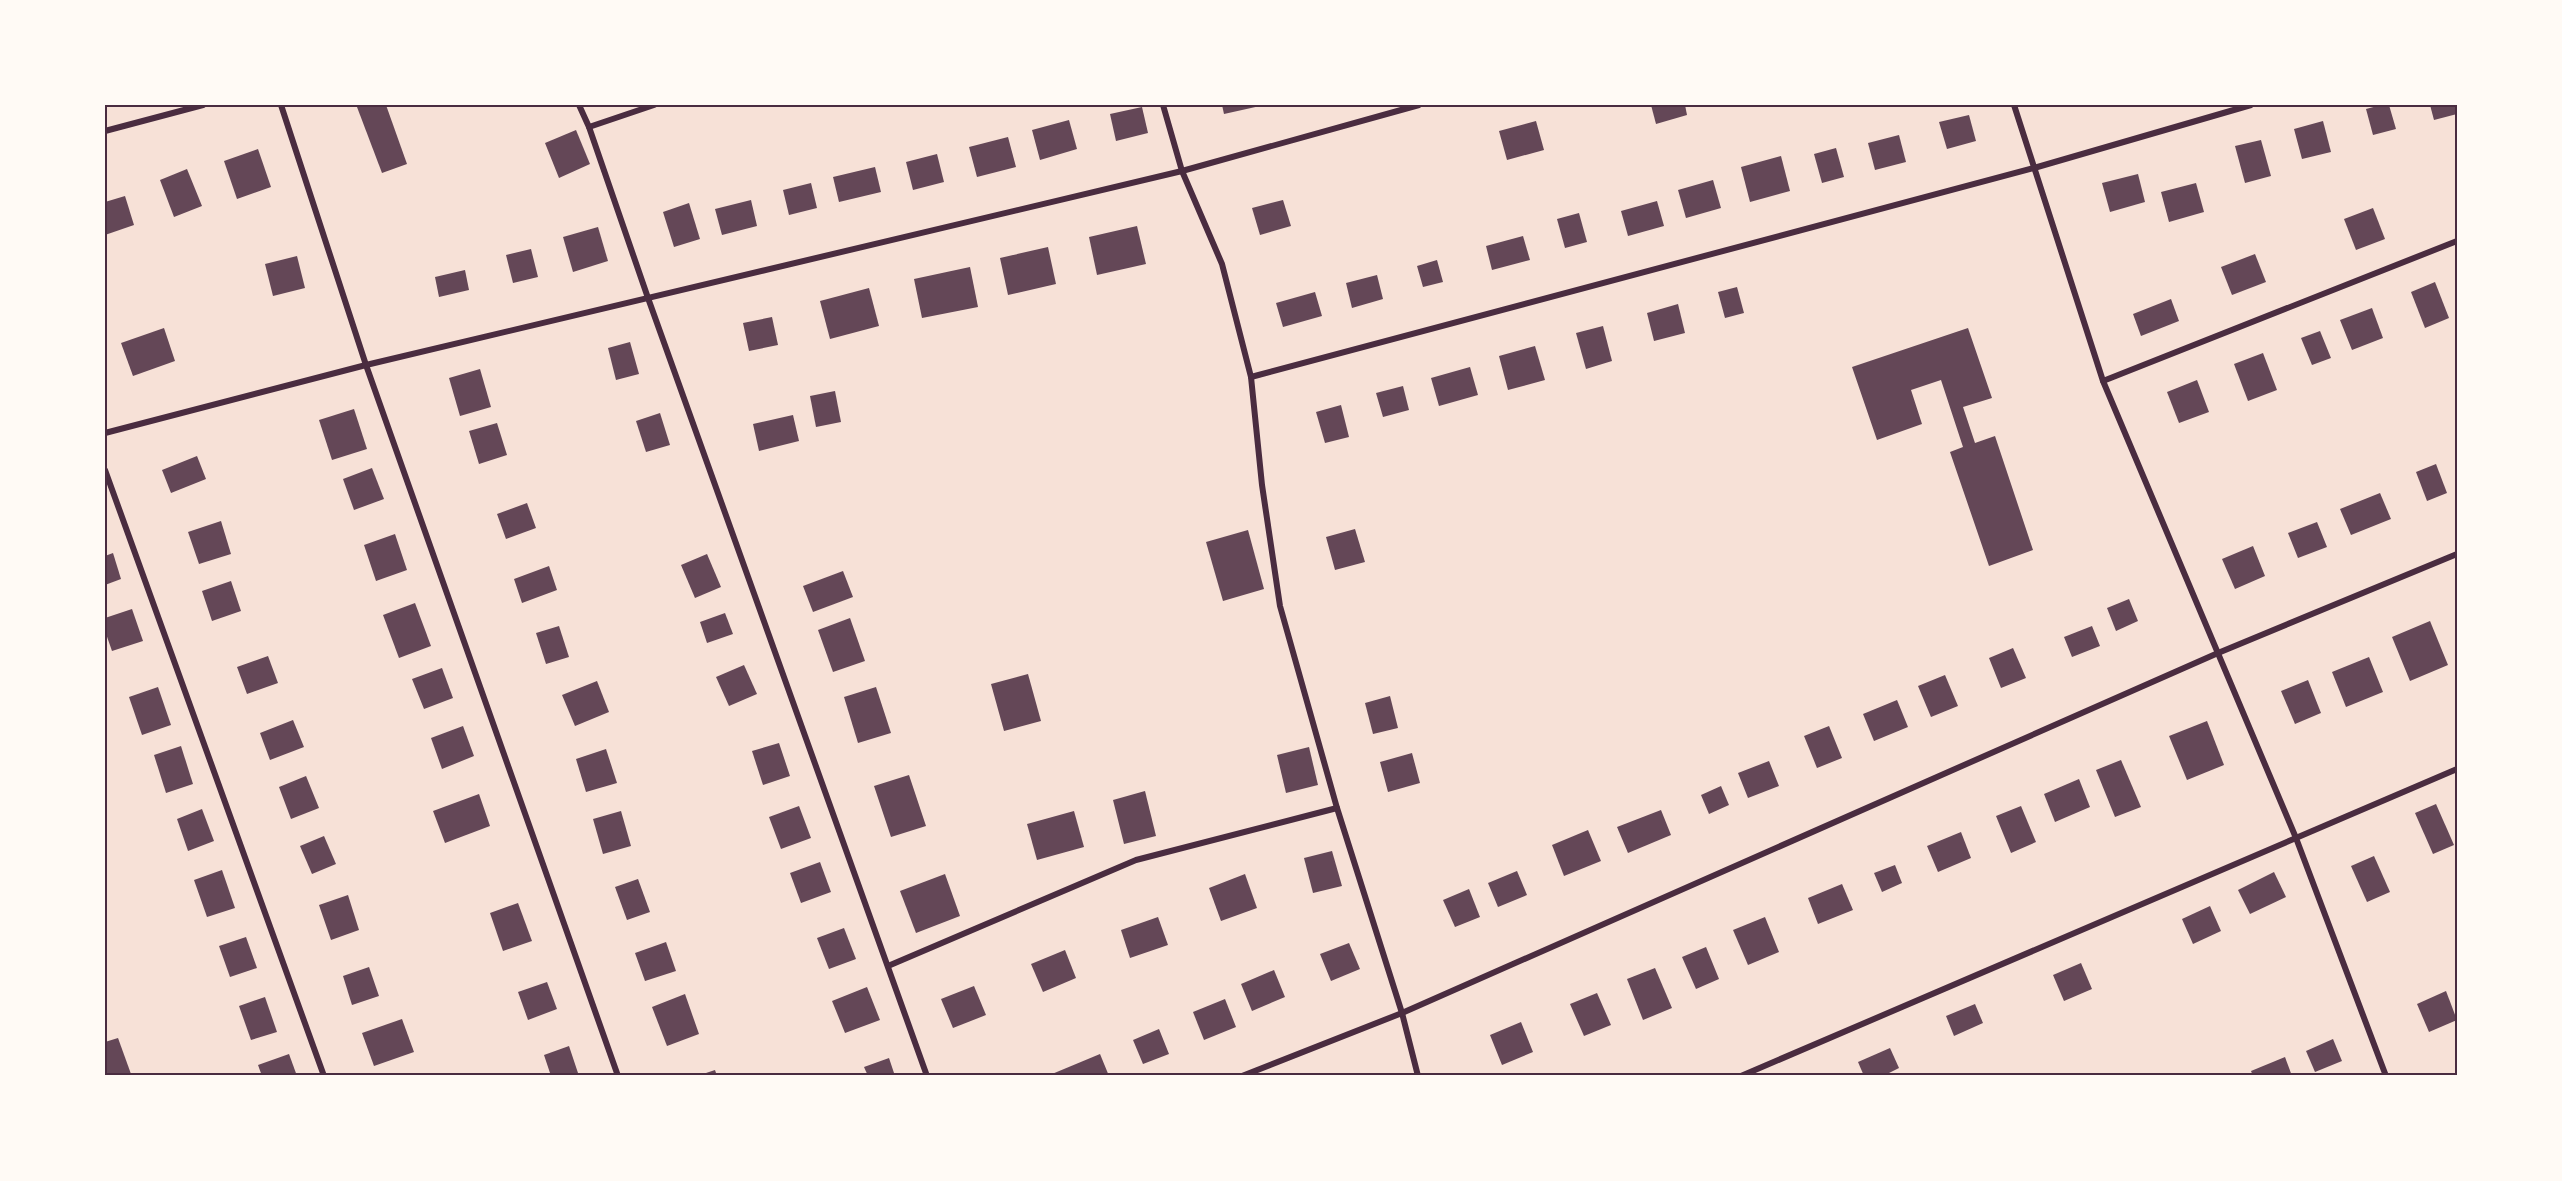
<svg xmlns="http://www.w3.org/2000/svg" width="2562" height="1181" viewBox="0 0 2562 1181" font-family="Georgia,serif">
<rect width="100%" height="100%" fill="#f7e1d7"/>
<g fill="#644757">
<polygon points="364,105 386,105 407,164 382,173 357,107"/>
<polygon points="1222,105 1260,105 1260,106 1224,114"/>
<polygon points="1651,105 1685,105 1687,115 1656,124"/>
<polygon points="2381,105 2389,105 2396,129 2373,135 2366,109"/>
<polygon points="2430,105 2457,105 2457,114 2434,120"/>
<polygon points="1142,107 1148,133 1116,141 1110,114"/>
<polygon points="1969,115 1976,141 1947,149 1939,122"/>
<polygon points="1069,120 1077,149 1040,160 1032,130"/>
<polygon points="1536,121 1544,150 1507,160 1499,131"/>
<polygon points="2323,121 2331,152 2302,159 2294,129"/>
<polygon points="576,130 590,164 559,178 545,143"/>
<polygon points="1899,135 1906,162 1875,170 1868,143"/>
<polygon points="1008,137 1016,167 977,177 969,147"/>
<polygon points="2261,140 2271,176 2245,183 2235,146"/>
<polygon points="1836,148 1844,177 1822,183 1814,154"/>
<polygon points="258,149 271,187 237,199 224,161"/>
<polygon points="937,154 944,182 913,190 906,162"/>
<polygon points="1781,156 1790,191 1750,202 1741,167"/>
<polygon points="875,167 881,192 839,202 833,177"/>
<polygon points="187,169 202,206 174,217 160,180"/>
<polygon points="2138,174 2145,202 2110,212 2102,183"/>
<polygon points="1713,180 1721,208 1686,218 1678,190"/>
<polygon points="811,183 817,208 789,215 783,190"/>
<polygon points="2196,183 2204,212 2169,222 2161,192"/>
<polygon points="125,196 134,225 105,235 105,202"/>
<polygon points="751,200 757,226 722,235 715,209"/>
<polygon points="1283,200 1291,226 1260,235 1252,208"/>
<polygon points="1657,201 1664,226 1628,236 1621,211"/>
<polygon points="689,203 700,239 674,247 663,212"/>
<polygon points="2373,208 2385,239 2356,250 2344,219"/>
<polygon points="1579,213 1587,242 1565,248 1557,219"/>
<polygon points="1137,226 1146,264 1097,275 1089,237"/>
<polygon points="598,227 608,261 573,272 563,237"/>
<polygon points="1523,236 1530,260 1492,270 1486,246"/>
<polygon points="1048,247 1056,284 1008,295 1000,258"/>
<polygon points="531,249 538,277 513,283 506,255"/>
<polygon points="2255,254 2266,282 2232,295 2221,267"/>
<polygon points="297,256 305,288 273,296 265,264"/>
<polygon points="1437,260 1443,282 1423,287 1417,266"/>
<polygon points="970,267 978,307 922,318 914,279"/>
<polygon points="465,270 469,290 439,297 435,277"/>
<polygon points="1377,275 1383,299 1352,308 1346,283"/>
<polygon points="2435,282 2449,318 2425,328 2411,292"/>
<polygon points="1737,287 1744,313 1725,318 1718,292"/>
<polygon points="869,288 879,326 830,339 820,301"/>
<polygon points="1315,292 1322,316 1283,327 1276,303"/>
<polygon points="2171,299 2179,321 2141,336 2133,314"/>
<polygon points="1678,304 1685,333 1654,341 1647,313"/>
<polygon points="2372,308 2383,338 2352,350 2340,320"/>
<polygon points="772,317 778,345 749,351 743,323"/>
<polygon points="1603,326 1612,361 1586,369 1576,333"/>
<polygon points="164,328 175,361 133,376 121,343"/>
<polygon points="1968,328 1992,398 1963,407 1975,443 1995,436 2033,550 1989,566 1950,452 1963,447 1941,380 1911,390 1922,424 1877,440 1852,367"/>
<polygon points="2320,331 2331,358 2312,365 2301,338"/>
<polygon points="630,342 639,374 616,380 608,348"/>
<polygon points="1535,346 1545,380 1508,390 1499,356"/>
<polygon points="2263,353 2277,390 2248,401 2234,364"/>
<polygon points="1470,367 1478,395 1439,406 1431,378"/>
<polygon points="480,369 491,407 460,416 449,378"/>
<polygon points="2197,380 2209,412 2179,423 2167,392"/>
<polygon points="1403,386 1409,410 1383,417 1376,393"/>
<polygon points="835,391 841,422 816,427 810,396"/>
<polygon points="1341,405 1349,437 1325,443 1316,412"/>
<polygon points="354,409 367,449 332,460 319,420"/>
<polygon points="660,413 670,445 646,452 636,421"/>
<polygon points="793,415 799,441 759,451 753,424"/>
<polygon points="497,423 507,455 479,464 469,431"/>
<polygon points="197,456 206,479 171,493 162,470"/>
<polygon points="2436,464 2447,493 2427,501 2416,472"/>
<polygon points="372,468 384,499 354,510 343,479"/>
<polygon points="2380,493 2391,519 2351,535 2340,509"/>
<polygon points="527,503 536,528 506,539 497,514"/>
<polygon points="221,521 231,554 199,564 188,532"/>
<polygon points="2317,522 2327,547 2298,558 2288,533"/>
<polygon points="1355,529 1365,562 1335,570 1326,537"/>
<polygon points="1248,530 1264,589 1223,601 1206,542"/>
<polygon points="395,534 407,570 376,581 364,545"/>
<polygon points="2253,546 2265,576 2235,589 2222,559"/>
<polygon points="113,553 121,579 105,585 105,556"/>
<polygon points="707,554 721,587 695,598 681,565"/>
<polygon points="549,566 557,590 522,603 514,579"/>
<polygon points="843,571 853,597 813,612 803,586"/>
<polygon points="231,581 241,611 212,621 202,591"/>
<polygon points="2129,599 2138,621 2116,631 2107,608"/>
<polygon points="415,603 431,646 399,658 383,615"/>
<polygon points="132,609 143,641 112,651 105,631 105,618"/>
<polygon points="725,613 733,634 707,643 700,622"/>
<polygon points="850,618 865,661 833,672 818,630"/>
<polygon points="2430,621 2448,665 2410,681 2392,637"/>
<polygon points="559,626 569,657 546,664 536,633"/>
<polygon points="2092,626 2100,646 2072,657 2064,637"/>
<polygon points="2013,648 2026,678 2001,688 1989,658"/>
<polygon points="268,656 278,683 247,694 237,667"/>
<polygon points="2369,657 2383,692 2346,707 2332,672"/>
<polygon points="744,665 757,694 729,706 716,677"/>
<polygon points="442,668 453,698 424,709 412,679"/>
<polygon points="1028,674 1041,721 1004,731 991,684"/>
<polygon points="1945,675 1958,706 1931,717 1918,686"/>
<polygon points="2308,680 2321,713 2295,724 2281,691"/>
<polygon points="597,681 609,712 575,726 562,695"/>
<polygon points="158,687 171,725 142,735 129,697"/>
<polygon points="876,687 891,733 858,743 844,697"/>
<polygon points="1390,696 1398,728 1373,734 1365,703"/>
<polygon points="1897,700 1908,727 1874,741 1863,714"/>
<polygon points="293,720 304,747 270,760 260,733"/>
<polygon points="2207,721 2224,765 2187,780 2169,736"/>
<polygon points="463,726 474,756 442,769 431,738"/>
<polygon points="1829,726 1842,758 1817,768 1804,736"/>
<polygon points="779,743 790,776 763,785 752,751"/>
<polygon points="181,746 193,784 166,793 154,755"/>
<polygon points="1309,747 1318,785 1286,793 1277,755"/>
<polygon points="606,749 617,783 586,792 576,759"/>
<polygon points="1412,753 1420,783 1388,792 1380,762"/>
<polygon points="2121,760 2141,807 2115,817 2096,770"/>
<polygon points="1769,761 1779,786 1748,798 1738,773"/>
<polygon points="909,775 926,826 891,837 874,786"/>
<polygon points="306,776 319,808 291,819 279,787"/>
<polygon points="2079,779 2090,807 2055,822 2044,794"/>
<polygon points="1721,786 1729,805 1709,814 1701,795"/>
<polygon points="1145,791 1156,836 1124,844 1113,800"/>
<polygon points="479,794 490,826 445,843 433,811"/>
<polygon points="2436,804 2454,845 2433,854 2415,813"/>
<polygon points="799,806 811,838 781,849 769,817"/>
<polygon points="2021,806 2036,842 2011,853 1996,816"/>
<polygon points="202,809 214,841 188,851 177,819"/>
<polygon points="1661,810 1671,835 1628,853 1617,827"/>
<polygon points="621,811 631,846 603,854 593,819"/>
<polygon points="1074,811 1084,847 1037,860 1027,824"/>
<polygon points="1588,830 1601,861 1564,876 1552,845"/>
<polygon points="1961,832 1971,858 1938,872 1927,846"/>
<polygon points="324,836 336,864 312,874 300,846"/>
<polygon points="1332,851 1342,886 1313,893 1304,858"/>
<polygon points="2374,856 2390,892 2367,902 2351,866"/>
<polygon points="820,862 831,892 801,903 790,873"/>
<polygon points="1895,865 1902,883 1882,892 1874,873"/>
<polygon points="222,870 235,908 207,917 194,880"/>
<polygon points="1517,871 1527,895 1498,907 1488,883"/>
<polygon points="2274,872 2286,897 2250,914 2238,890"/>
<polygon points="945,874 960,916 916,933 900,891"/>
<polygon points="1245,874 1257,908 1221,921 1209,888"/>
<polygon points="638,879 650,912 627,920 615,887"/>
<polygon points="1842,884 1853,910 1818,924 1808,898"/>
<polygon points="1469,889 1480,917 1455,927 1443,900"/>
<polygon points="348,895 359,930 331,940 319,905"/>
<polygon points="518,903 532,941 503,951 490,913"/>
<polygon points="2210,906 2221,931 2193,944 2182,919"/>
<polygon points="1158,917 1168,945 1130,958 1121,930"/>
<polygon points="1765,917 1779,952 1748,965 1733,930"/>
<polygon points="844,928 856,959 829,969 817,938"/>
<polygon points="246,937 257,968 230,977 219,946"/>
<polygon points="666,942 676,971 645,981 635,953"/>
<polygon points="1349,943 1360,969 1331,981 1320,954"/>
<polygon points="1706,947 1719,979 1696,989 1682,957"/>
<polygon points="1065,950 1076,978 1043,992 1031,964"/>
<polygon points="2081,963 2092,989 2064,1001 2053,975"/>
<polygon points="369,967 379,996 352,1005 343,976"/>
<polygon points="1655,968 1672,1008 1643,1020 1627,979"/>
<polygon points="1274,970 1285,997 1252,1011 1241,984"/>
<polygon points="547,982 557,1009 528,1020 518,992"/>
<polygon points="974,986 986,1015 953,1028 941,999"/>
<polygon points="867,987 880,1020 845,1033 832,1001"/>
<polygon points="2446,991 2457,1020 2429,1032 2417,1004"/>
<polygon points="1597,993 1611,1025 1584,1036 1570,1004"/>
<polygon points="685,994 699,1034 667,1046 652,1007"/>
<polygon points="265,997 277,1032 251,1040 239,1006"/>
<polygon points="1225,999 1236,1027 1204,1040 1193,1012"/>
<polygon points="1975,1004 1983,1023 1954,1036 1946,1016"/>
<polygon points="402,1019 414,1052 374,1066 362,1033"/>
<polygon points="1521,1022 1533,1052 1502,1065 1490,1035"/>
<polygon points="1159,1029 1169,1054 1143,1064 1133,1040"/>
<polygon points="118,1038 131,1074 105,1076 105,1042"/>
<polygon points="2333,1039 2342,1061 2315,1072 2306,1051"/>
<polygon points="569,1046 578,1073 568,1076 551,1076 544,1055"/>
<polygon points="1890,1048 1899,1068 1883,1076 1864,1076 1858,1062"/>
<polygon points="289,1054 297,1076 262,1076 258,1065"/>
<polygon points="1100,1054 1109,1076 1053,1076 1052,1074"/>
<polygon points="2285,1057 2292,1076 2253,1076 2251,1071"/>
<polygon points="889,1058 895,1076 868,1076 864,1067"/>
<polygon points="715,1070 717,1076 697,1076"/>
</g>
<g fill="none" stroke-linecap="round" stroke-linejoin="round">
<g stroke="#4a2c40" stroke-width="6">
<polyline points="281,105 366,365 618,1076"/>
<polyline points="579,105 589,127 648,298 927,1076"/>
<polyline points="1163,105 1182,171 1222,264 1251,377 1262,485 1280,606 1337,808 1402,1013 1418,1076"/>
<polyline points="2014,105 2103,381 2296,838 2386,1076"/>
<polyline points="589,127 654,105"/>
<polyline points="105,131 203,105"/>
<polyline points="1251,377 2034,168 2251,105"/>
<polyline points="2103,381 2457,241"/>
<polyline points="105,433 366,365 1182,171 1419,105"/>
<polyline points="105,470 324,1076"/>
<polyline points="888,966 1136,860 1337,808"/>
<polyline points="1242,1076 1402,1013 2218,653 2457,554"/>
<polyline points="1741,1076 2457,769"/>
</g>
</g>
<rect width="2562" height="1181" fill="none" stroke="#fffaf5" stroke-width="213"/>
<rect x="106" y="106" width="2350" height="968" fill="none" stroke="#4a2c40" stroke-width="2"/>
</svg>
